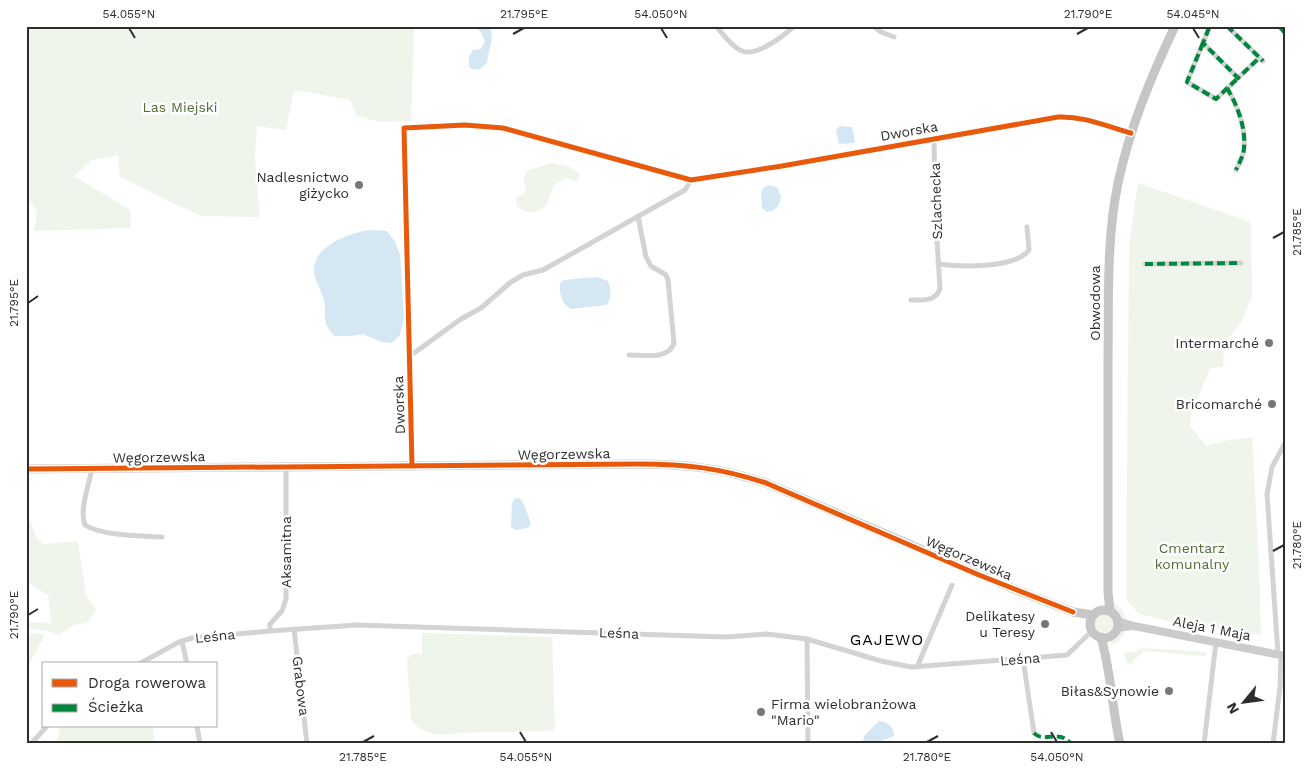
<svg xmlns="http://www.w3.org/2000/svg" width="1311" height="770" viewBox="0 0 1311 770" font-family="'Work Sans',sans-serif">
<rect width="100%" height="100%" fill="#fff"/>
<g fill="#f0f5eb">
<polygon points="26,26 414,26 411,121 380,122 357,116 350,100 294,90 286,130 257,126 255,158 260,217 202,216 162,198 120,177 118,155 92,160 74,176 130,210 131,228 34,231 37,211 29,201 26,200"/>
<polygon points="553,163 570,167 580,175 577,182 566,178 554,185 547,204 536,212 525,212 517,206 516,198 523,194 526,189 523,180 528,170"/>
<polygon points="1138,183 1251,222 1252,296 1241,323 1224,343 1223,367 1210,368 1190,419 1190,426 1206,446 1224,441 1252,437 1259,564 1261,635 1168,621 1139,614 1126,599 1129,244"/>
<polygon points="26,508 36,537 43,544 78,541 86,596 96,610 87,623 73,625 60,635 44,630 26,629 26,622 51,623 48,595 26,581"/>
<path d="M1112,601L1122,609L1127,620C1118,619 1113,610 1112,601Z"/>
<circle cx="1103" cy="623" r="10"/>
<path d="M1126,630L1120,640L1110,646C1112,637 1117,632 1126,630Z"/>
<polygon points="26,633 45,634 26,671"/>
<path d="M422,633L552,637L555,728L553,731L460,733C442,736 423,736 411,720L407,660L412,654H422Z"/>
<polygon points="1146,648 1206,652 1206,656 1204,656 1144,651 1130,664 1126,661 1124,651 1136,652 1139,649"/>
<polygon points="70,726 153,726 155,744 56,744 60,727"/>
</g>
<g fill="#d6e7f4">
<path d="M467,26H490C495,38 488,51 487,63L479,70L472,69L469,67V57L473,50L481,49L485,41C480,29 479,29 467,26Z"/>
<polygon points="840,126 852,127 855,141 854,143 839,144 836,130"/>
<path d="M768,185L777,187L781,196C780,204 777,211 767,212L762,208L761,193L763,188Z"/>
<path d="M371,230L387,231L395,242L400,254L404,319L400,335L392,343L382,342L363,334L351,336H335C321,323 327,317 324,301C322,290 315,282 314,272C312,246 351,232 371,230Z"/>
<path d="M597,277L608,281C611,290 613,298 606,305L571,309C562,304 559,294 560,283L564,280Z"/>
<polygon points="519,498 523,502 531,524 528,528 515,530 511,527 512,504 514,499"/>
<path d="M879,721C887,722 894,726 894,735L892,737L872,744H866L863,741L864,736Z"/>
</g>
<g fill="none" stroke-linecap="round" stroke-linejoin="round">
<g stroke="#d3d3d3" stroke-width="5">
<path d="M716,26C723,34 732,47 742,51C756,57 784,36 794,26"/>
<polyline points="873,26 881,32 894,37"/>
<polyline points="1227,26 1263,61"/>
<polyline points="1209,28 1203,43 1238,78 1259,58"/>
<polyline points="1203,43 1187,82 1216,99 1238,78"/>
<path d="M1227,88C1237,105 1246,127 1244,148C1244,155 1239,163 1236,170"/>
<path d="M938,264C960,267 1015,269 1029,250L1027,227"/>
<polyline points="1145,264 1241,263"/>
<path d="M911,300C922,300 935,302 940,289L935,206L934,139"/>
<polyline points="409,354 414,353 461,319 481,308 511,282 523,275 543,270 685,190 691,180"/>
<path d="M629,355C644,355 669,360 674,343L668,280L666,275L651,266L646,257L638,216"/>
<path d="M412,466L404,128L465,125L503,128L691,180L782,166L1058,117C1084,116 1106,126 1131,133"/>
<path d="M92,469C89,484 79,511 85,525C102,536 142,536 162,537"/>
<polyline points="294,629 307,744"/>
<polyline points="270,631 270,624 282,611 286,599 286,467"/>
<polyline points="807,639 808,744"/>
<polyline points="182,641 187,664"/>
<polyline points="1278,654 1267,494 1272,467 1285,443"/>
<polyline points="1023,659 1034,733"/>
<polyline points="139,664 179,642 192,638 270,631 357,625 726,637 767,634 807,639 881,661 911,667 1067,655 1092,631"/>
<polyline points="917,667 952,585"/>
<polyline points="197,726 200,744"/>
<polyline points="31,744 47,726"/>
<polyline points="1204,744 1216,642"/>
<polyline points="1273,744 1280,687 1281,655"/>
</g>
<g stroke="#ccc" stroke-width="8">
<polyline points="1117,621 1134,626 1285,656"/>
<polyline points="1117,628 1132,626"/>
</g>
<g stroke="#c6c6c6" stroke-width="9">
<path d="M26,469L639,464C686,464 720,468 766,483L1014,589L1073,612L1093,615"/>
<circle cx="1104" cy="624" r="14"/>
<path d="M1110,611L1108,592C1108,515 1108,438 1108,360C1109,301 1106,241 1118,183C1130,127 1151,77 1175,26"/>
<path d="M1101,637C1111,672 1112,708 1120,744"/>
</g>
<g stroke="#00873e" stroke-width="4" stroke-dasharray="8 4" stroke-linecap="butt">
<polyline points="1227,26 1263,61"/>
<polyline points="1279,26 1285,33"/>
<polyline points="1209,28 1203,43 1238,78 1259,58"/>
<polyline points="1203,43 1187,82 1216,99 1238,78"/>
<path d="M1227,88C1237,105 1246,127 1244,148C1244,155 1239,163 1236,170"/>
<polyline points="1145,264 1241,263"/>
<path d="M1034,733C1044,744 1059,728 1071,744"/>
</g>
<defs>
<g id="cycleway">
<path d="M412,466L404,128L465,125L503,128L691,180L782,166L1058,117C1084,116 1106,126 1131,133"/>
<path d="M26,469L639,464C686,464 720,468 766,483L979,575L1073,612"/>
</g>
</defs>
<use href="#cycleway" stroke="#fff" stroke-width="8"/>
<use href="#cycleway" stroke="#e8590c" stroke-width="5"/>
</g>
<path fill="none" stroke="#2e2e2e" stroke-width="2" d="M129,28L135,38M661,28L667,38M1193,28L1199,38M513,34L524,28M1077,34L1088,28M1273,238L1284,232M28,303L38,296M1273,551L1284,545M28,615L38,609M520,732L526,742M1051,732L1057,742M363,742L374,736M927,742L938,736"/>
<g fill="#777" stroke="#fff" stroke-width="2">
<circle cx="359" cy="185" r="5"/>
<circle cx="1269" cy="343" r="5"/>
<circle cx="1272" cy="404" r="5"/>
<circle cx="1045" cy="624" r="5"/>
<circle cx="1169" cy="691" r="5"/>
<circle cx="761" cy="712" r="5"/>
</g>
<g text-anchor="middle" stroke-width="5" stroke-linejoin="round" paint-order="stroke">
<g font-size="14" fill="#4f6e37" stroke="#fff">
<text x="180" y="112">Las Miejski</text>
<text x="1192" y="553">Cmentarz<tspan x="1192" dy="16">komunalny</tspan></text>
</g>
<g font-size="14" fill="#2e2e2e" stroke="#fff">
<text transform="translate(909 131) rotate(-10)" y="5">Dworska</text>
<text transform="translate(936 201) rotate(-92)" y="5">Szlachecka</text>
<text transform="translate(1095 303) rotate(-90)" y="5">Obwodowa</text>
<text transform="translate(399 405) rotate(-92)" y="5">Dworska</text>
<text transform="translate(564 454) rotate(-1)" y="5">Węgorzewska</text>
<text transform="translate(159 457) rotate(-1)" y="5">Węgorzewska</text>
<text transform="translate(286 552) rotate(-90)" y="5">Aksamitna</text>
<text transform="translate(969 558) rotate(23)" y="5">Węgorzewska</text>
<text transform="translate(1212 628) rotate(11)" y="5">Aleja 1 Maja</text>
<text transform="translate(619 633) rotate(2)" y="5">Leśna</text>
<text transform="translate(215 636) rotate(-6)" y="5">Leśna</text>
<text transform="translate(1020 659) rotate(-5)" y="5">Leśna</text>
<text transform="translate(301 686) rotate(83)" y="5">Grabowa</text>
</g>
<g font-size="14" fill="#2e2e2e" stroke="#fff" text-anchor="end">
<text x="349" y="182">Nadlesnictwo<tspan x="349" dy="16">giżycko</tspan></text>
<text x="1259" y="348">Intermarché</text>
<text x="1262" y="409">Bricomarché</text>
<text x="1035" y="621">Delikatesy<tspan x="1035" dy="16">u Teresy</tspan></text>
<text x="1159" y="696">Biłas&amp;Synowie</text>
<text x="771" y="709" text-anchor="start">Firma wielobranżowa<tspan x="771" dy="16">"Mario"</tspan></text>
</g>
<g font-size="16" letter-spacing="1" fill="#000" stroke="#fff">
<text x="887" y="645">GAJEWO</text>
</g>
</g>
<rect width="1311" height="770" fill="none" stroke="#ffffff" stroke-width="55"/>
<rect x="42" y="662" width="175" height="65" fill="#ffffff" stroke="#ababab"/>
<rect x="52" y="679" width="25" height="8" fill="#e8590c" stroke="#ababab"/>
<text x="88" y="688" font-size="15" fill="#2e2e2e">Droga rowerowa</text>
<rect x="52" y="704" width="25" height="8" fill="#00873e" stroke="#ababab"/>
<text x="88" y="712" font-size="15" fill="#2e2e2e">Ścieżka</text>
<g transform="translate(1244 702) rotate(241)" stroke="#ffffff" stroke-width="4" paint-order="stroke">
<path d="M0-4L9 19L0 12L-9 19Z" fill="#2e2e2e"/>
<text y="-8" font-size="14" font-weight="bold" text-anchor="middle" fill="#2e2e2e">N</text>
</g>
<rect x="28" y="28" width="1256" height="714" fill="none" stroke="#2e2e2e" stroke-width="2"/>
<g font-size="12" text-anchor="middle" fill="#2e2e2e">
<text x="129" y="18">54.055°N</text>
<text x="524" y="18">21.795°E</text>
<text x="661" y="18">54.050°N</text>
<text x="1088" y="18">21.790°E</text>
<text x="1193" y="18">54.045°N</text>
<text transform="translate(1297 232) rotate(-90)" y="4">21.785°E</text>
<text transform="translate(14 303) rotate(-90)" y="4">21.795°E</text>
<text transform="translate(1297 545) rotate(-90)" y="4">21.780°E</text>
<text transform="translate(14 615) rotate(-90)" y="4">21.790°E</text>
<text x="363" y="761">21.785°E</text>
<text x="526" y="761">54.055°N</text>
<text x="927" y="761">21.780°E</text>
<text x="1057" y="761">54.050°N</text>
</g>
</svg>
